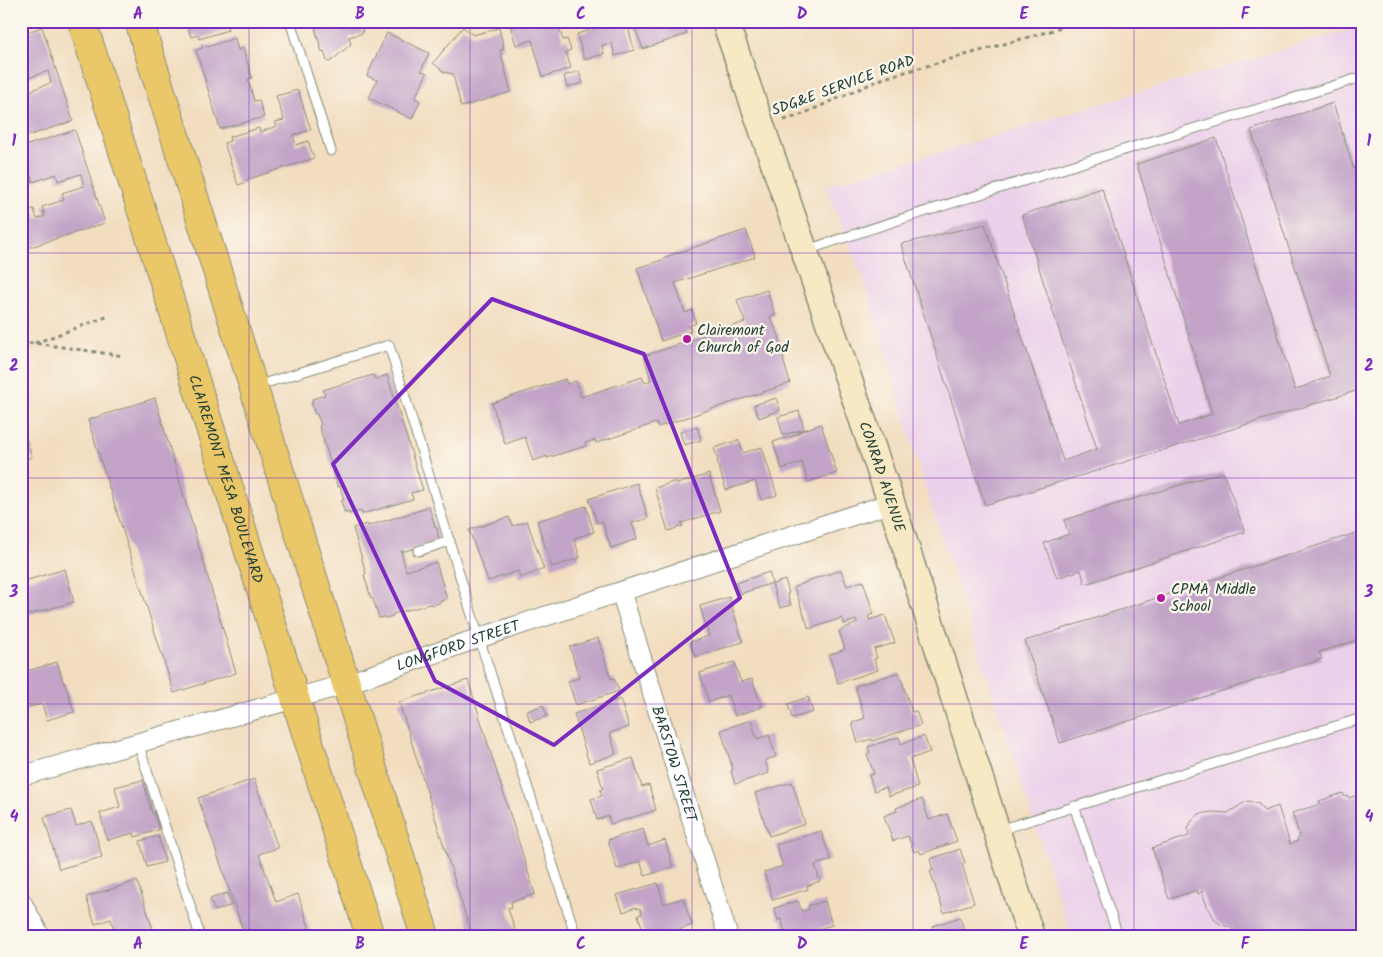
<svg xmlns="http://www.w3.org/2000/svg" width="1383" height="957" viewBox="0 0 1383 957" font-family="Kalam,sans-serif">
<rect width="100%" height="100%" fill="#fbf7ec"/>
<filter id="ink" filterUnits="userSpaceOnUse"><feTurbulence type="fractalNoise" baseFrequency=".02" numOctaves="2"/><feDisplacementMap in="SourceGraphic" scale="10" xChannelSelector="R" yChannelSelector="G"/><feConvolveMatrix kernelMatrix="1 2 1 2 8 2 1 2 1" color-interpolation-filters="sRGB"/></filter>
<filter id="wash" filterUnits="userSpaceOnUse"><feTurbulence type="fractalNoise" baseFrequency=".0096" numOctaves="4" result="noise"/><feDisplacementMap in="SourceGraphic" scale="20" xChannelSelector="R" yChannelSelector="G"/><feGaussianBlur stdDeviation="1.12" result="paint"/><feColorMatrix in="noise" values="0 0 0 0 0 0 0 0 0 0 0 0 0 0 0 0 0 1.4 0 .05"/><feComposite in="paint" operator="in"/></filter>
<g filter="url(#wash)">
<rect width="100%" height="100%" fill="#f2ddbf"/>
<polygon fill="#ecd1ea" points="1362,26 1362,936 1071,936 922,477 863,278 825,186"/>
<g id="blocks">
<g fill="#c3a4c8">
<polygon points="186,21 238,21 238,22 227,25 228,30 199,39 198,35 191,37"/>
<polygon points="313,21 360,21 363,33 349,37 351,44 330,62 327,61 324,51 322,52"/>
<polygon points="509,21 559,22 560,24 558,25 563,40 567,39 571,50 566,52 571,68 543,77 532,40 516,45"/>
<polygon points="591,21 621,21 623,27 628,26 634,50 615,56 612,43 602,45 604,54 584,59 577,34 588,31 588,29 593,28"/>
<polygon points="634,21 683,21 687,34 643,49 636,30 635,30 631,22"/>
<polygon points="42,27 73,121 21,138 21,101 31,98 29,91 51,83 48,71 25,79 23,72 21,72 21,34"/>
<polygon points="463,27 473,35 499,28 504,49 500,50 511,92 461,107 453,74 444,72 433,63"/>
<polygon points="387,33 429,53 421,71 427,73 415,98 420,101 412,119 369,98 377,80 367,76"/>
<polygon points="235,38 238,50 243,48 252,78 248,79 254,101 259,100 264,117 220,129 196,50 203,48 202,46 206,45 207,47"/>
<polygon points="579,71 583,83 567,87 564,76"/>
<polygon points="298,90 311,130 293,135 296,145 308,141 314,158 246,180 247,182 238,185 224,143 230,141 229,137 259,128 260,132 277,126 275,122 284,120 276,96"/>
<polygon points="1333,103 1362,195 1362,389 985,505 901,244 985,224 1063,461 1097,449 1022,215 1102,188 1179,425 1212,414 1137,164 1216,138 1295,390 1330,376 1251,130"/>
<polygon points="75,130 105,223 21,250 21,213 34,209 37,219 45,216 42,207 64,200 62,193 84,186 81,174 58,181 56,174 33,182 30,173 23,175 26,184 21,185 21,147"/>
<polygon points="746,230 755,257 675,283 685,313 692,310 696,323 689,326 691,331 661,341 637,268 665,259 665,257"/>
<polygon points="767,290 775,315 770,317 779,336 784,359 783,359 790,383 658,427 656,423 596,443 595,440 585,443 586,446 547,458 547,456 533,461 525,437 505,444 492,403 565,379 567,384 576,381 581,397 642,377 645,383 651,380 644,356 745,322 737,300"/>
<polygon points="373,375 375,379 387,375 423,490 411,493 413,499 362,514 361,511 349,514 349,512 345,513 341,501 344,500 340,486 338,487 319,426 321,425 317,414 315,414 311,402 313,401 312,399 325,395 323,390"/>
<polygon points="155,398 236,673 174,693 88,420"/>
<polygon points="776,398 780,410 759,418 754,405"/>
<polygon points="799,411 804,429 783,435 778,417"/>
<polygon points="21,422 32,457 21,461"/>
<polygon points="821,424 837,473 808,482 802,462 782,469 773,442 798,434 798,432"/>
<polygon points="697,427 701,440 684,445 680,432"/>
<polygon points="739,440 743,453 762,447 777,495 761,500 755,481 726,490 717,461 718,460 714,448"/>
<polygon points="1223,472 1245,532 1085,584 1081,570 1057,578 1044,543 1069,534 1064,520"/>
<polygon points="709,474 720,511 681,523 683,526 668,531 655,488 676,481 677,484"/>
<polygon points="637,483 648,518 632,523 637,539 611,548 602,521 597,523 589,499"/>
<polygon points="429,506 435,527 437,528 439,541 405,551 401,551 406,571 436,562 447,599 441,601 439,603 434,605 430,604 393,614 393,616 386,618 384,617 379,618 373,599 371,598 364,575 366,573 353,528 367,524 368,526 424,509 424,508"/>
<polygon points="586,506 594,532 574,538 580,558 552,567 537,521"/>
<polygon points="509,517 513,526 527,521 544,569 520,578 518,571 488,581 469,530"/>
<polygon points="1362,531 1362,639 1319,652 1322,659 1060,743 1025,641"/>
<polygon points="65,569 74,602 21,617 21,582"/>
<polygon points="841,570 847,586 863,581 874,614 868,616 869,620 885,615 895,643 874,649 877,658 874,659 878,670 838,683 829,655 845,649 839,631 857,623 856,620 844,624 842,618 809,629 794,587 807,582 807,581"/>
<polygon points="769,572 772,583 740,594 736,583"/>
<polygon points="785,580 789,593 787,594 791,605 780,608 772,584"/>
<polygon points="729,597 743,642 695,657 690,642 709,636 700,606"/>
<polygon points="598,638 611,679 614,678 619,691 576,705 568,681 579,678 570,647"/>
<polygon points="57,662 64,684 65,683 74,712 47,720 42,704 26,708 25,704 21,705 21,673"/>
<polygon points="734,662 741,682 752,679 762,707 735,716 728,695 709,702 700,673"/>
<polygon points="899,672 912,712 916,711 921,725 872,741 872,739 858,743 852,723 865,718 855,686"/>
<polygon points="468,680 535,894 511,902 512,907 508,908 517,936 472,936 399,702"/>
<polygon points="808,697 813,712 792,718 788,704"/>
<polygon points="620,699 629,727 610,733 616,754 589,763 574,714"/>
<polygon points="543,705 547,716 530,722 527,711"/>
<polygon points="751,720 757,739 769,735 776,757 765,760 769,773 735,784 731,771 733,770 721,730"/>
<polygon points="924,736 930,752 910,759 918,787 889,796 886,787 874,791 869,775 874,774 867,754 870,753 868,747 899,737 901,744"/>
<polygon points="633,758 642,787 649,785 656,810 611,824 608,816 597,820 591,799 602,796 600,790 603,789 597,769"/>
<polygon points="254,779 278,848 259,854 276,902 298,894 312,936 245,936 198,798"/>
<polygon points="143,780 152,813 154,813 159,830 135,837 134,833 107,840 100,813 120,807 115,787"/>
<polygon points="792,782 805,824 769,836 755,793"/>
<polygon points="1343,793 1345,797 1348,796 1349,798 1361,794 1362,797 1362,936 1240,936 1231,928 1221,924 1216,921 1207,906 1202,892 1198,894 1197,890 1169,899 1152,848 1189,836 1188,829 1191,822 1199,814 1211,812 1228,813 1242,804 1248,801 1259,804 1264,811 1278,806 1290,844 1298,841 1297,839 1300,837 1292,813 1320,804 1319,801"/>
<polygon points="922,799 929,820 947,814 957,841 921,854 919,850 914,852 908,836 893,841 884,816 897,811 896,808"/>
<polygon points="71,810 76,826 92,821 102,857 59,869 44,817"/>
<polygon points="643,829 648,846 665,840 673,867 645,876 640,861 617,869 608,840"/>
<polygon points="821,831 831,860 815,865 820,881 807,886 808,889 773,900 764,872 783,866 776,845"/>
<polygon points="158,836 165,862 147,867 140,841"/>
<polygon points="960,849 965,863 962,864 974,903 944,913 930,871 933,870 930,859"/>
<polygon points="137,881 154,932 142,936 116,936 111,919 95,924 86,897"/>
<polygon points="658,883 664,904 683,898 692,925 673,932 674,936 645,936 638,915 642,914 640,908 637,909 636,907 623,912 617,895"/>
<polygon points="227,893 232,905 215,911 210,899"/>
<polygon points="798,901 802,912 809,909 808,906 825,901 832,925 818,929 820,936 786,936 781,919 778,920 774,908"/>
<polygon points="960,917 966,936 936,936 933,926"/>
</g>
</g>
</g>
<g filter="url(#ink)">
<use href="#blocks" fill-opacity="0" stroke="#888d7a" stroke-width="1"/>
<g fill="none" stroke-linecap="round" stroke-linejoin="round">
<defs>
<g id="lane">
<polyline points="290,21 331,151"/>
<path d="M807,250C991,188 1177,135 1362,77"/>
<polyline points="256,386 389,345 479,638 576,936"/>
<polyline points="418,551 450,541"/>
<polyline points="138,743 200,936"/>
<polyline points="1074,806 1118,936"/>
<polyline points="999,830 1362,718"/>
</g>
<g id="street">
<path id="s1" d="M621,592L728,936"/>
<path id="s2" d="M21,776L346,684L479,638L891,503"/>
<polyline points="21,901 40,936"/>
</g>
<g id="secondary">
<path id="s3" d="M725,21C779,182 837,341 891,502C939,647 983,792 1031,936"/>
</g>
<g id="primary">
<path id="s4" d="M82,21L370,936"/>
<polyline points="139,21 425,936"/>
</g>
</defs>
<use href="#lane" stroke="#888d7a" stroke-width="11"/>
<use href="#street" stroke="#888d7a" stroke-width="21"/>
<use href="#secondary" stroke="#888d7a" stroke-width="29"/>
<use href="#primary" stroke="#888d7a" stroke-width="30"/>
<g stroke="#888d7a" stroke-width="3" stroke-dasharray="4 4" stroke-linecap="butt">
<polyline points="784,120 798,116 884,78 1050,31 1077,21"/>
<polyline points="35,343 109,316"/>
<polyline points="21,344 34,343 124,356"/>
</g>
<use href="#lane" stroke="#fff" stroke-width="9"/>
<use href="#street" stroke="#fff" stroke-width="19"/>
<use href="#secondary" stroke="#f7e9c3" stroke-width="26"/>
<use href="#primary" stroke="#eac769" stroke-width="28"/>
</g>
</g>
<path fill="none" stroke="#7b2cbf" stroke-width="4" stroke-linejoin="round" d="M492,299L644,354L740,598L554,745L435,681L333,464Z"/>
<path fill="none" stroke="#7b2cbf" stroke-width="1" stroke-opacity="0.55" d="M249,21V936M470,21V936M692,21V936M913,21V936M1134,21V936M21,253H1362M21,478H1362M21,704H1362"/>
<g fill="#b5179e" stroke="#fbf7ec" stroke-width="2">
<circle cx="687" cy="339" r="5"/>
<circle cx="1161" cy="598" r="5"/>
</g>
<g text-anchor="middle" stroke-width="4.5" stroke-linejoin="round" paint-order="stroke">
<g font-size="15" fill="#1f3d34" stroke="#fbf7ec">
<text transform="translate(843 85) rotate(-20)" y="5">SDG&amp;E SERVICE ROAD</text>
<text dy="5" stroke="none"><textPath href="#s3" startOffset="482">CONRAD AVENUE</textPath></text>
<text dy="5" stroke="none"><textPath href="#s4" startOffset="480">CLAIREMONT MESA BOULEVARD</textPath></text>
<text dy="5" stroke="none"><textPath href="#s2" startOffset="456">LONGFORD STREET</textPath></text>
<text dy="5" stroke="none"><textPath href="#s1" startOffset="180">BARSTOW STREET</textPath></text>
</g>
<g font-size="15" fill="#1f3d34" stroke="#fbf7ec" text-anchor="start">
<text x="697" y="335">Clairemont<tspan x="697" dy="17">Church of God</tspan></text>
<text x="1171" y="594">CPMA Middle<tspan x="1171" dy="17">School</tspan></text>
</g>
</g>
<rect width="1383" height="957" fill="none" stroke="#fbf7ec" stroke-width="55"/>
<rect x="28" y="28" width="1328" height="902" fill="none" stroke="#7b2cbf" stroke-width="2"/>
<g font-size="16" text-anchor="middle" font-weight="bold" fill="#7b2cbf">
<text x="138" y="19">A</text>
<text x="360" y="19">B</text>
<text x="581" y="19">C</text>
<text x="802" y="19">D</text>
<text x="1024" y="19">E</text>
<text x="1245" y="19">F</text>
<text x="14" y="146">1</text>
<text x="1369" y="146">1</text>
<text x="14" y="371">2</text>
<text x="1369" y="371">2</text>
<text x="14" y="597">3</text>
<text x="1369" y="597">3</text>
<text x="14" y="822">4</text>
<text x="1369" y="822">4</text>
<text x="138" y="949">A</text>
<text x="360" y="949">B</text>
<text x="581" y="949">C</text>
<text x="802" y="949">D</text>
<text x="1024" y="949">E</text>
<text x="1245" y="949">F</text>
</g>
</svg>
